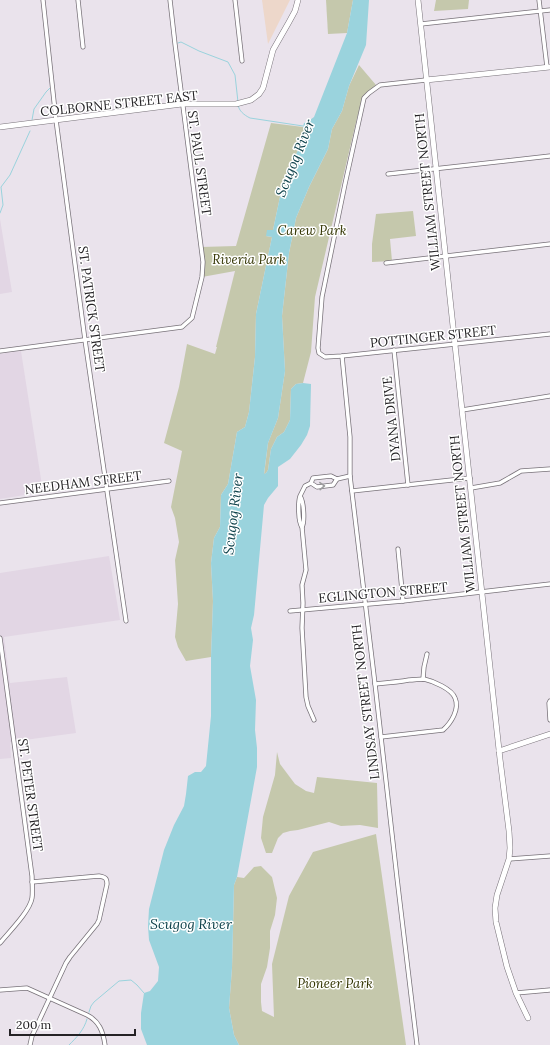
<svg xmlns="http://www.w3.org/2000/svg" width="550" height="1045" viewBox="0 0 550 1045" font-family="Lora,serif">
<rect width="100%" height="100%" fill="#eae3ec"/>
<polygon fill="#edd7ca" points="262,0 290,0 268,44"/>
<g fill="#e2d6e4">
<polygon points="0,219 12,292 0,294"/>
<polygon points="21,351 43,492 0,499 0,354"/>
<polygon points="109,556 120,620 4,637 10,683 67,677 76,733 10,742 11,758 0,759 0,573"/>
</g>
<g fill="#c5c8ac">
<polygon points="326,0 353,0 347,33 328,34"/>
<polygon points="436,0 469,0 468,9 434,11"/>
<polygon points="359,65 376,85 363,98 357,118 315,297 311,352 303,383 296,384 291,389 290,420 284,432 277,437 271,449 268,470 266,473 264,475 268,443 278,418 285,371 282,316 289,253 296,218 309,187 328,149 332,129 342,111 349,86"/>
<polygon points="271,123 303,127 306,131 307,134 295,156 292,170 288,172 285,190 281,192 273,230 266,236 272,237 256,314 255,357 249,412 245,427 237,432 228,484 221,495 220,527 214,538 211,563 213,601 211,657 186,661 178,647 175,637 178,604 175,560 179,542 175,518 171,507 182,451 164,443 179,387 187,344 215,354 217,347 216,347 235,271 202,277 201,247 236,246"/>
<polygon points="413,211 416,236 390,239 392,261 372,262 372,244 376,214"/>
<polygon points="277,752 280,764 295,784 306,791 314,793 317,777 377,783 378,828 360,825 341,826 329,822 298,830 290,831 283,833 278,838 272,853 266,853 261,838 263,817 275,775"/>
<polygon points="376,834 406,1045 239,1045 234,1035 229,1008 232,968 234,885 237,877 244,878 254,867 261,866 272,877 277,898 275,915 270,931 270,948 267,967 261,984 261,1002 262,1011 274,1017 272,964 289,896 313,852"/>
</g>
<polygon fill="#9ad3dd" points="353,0 369,0 366,45 349,86 342,111 332,129 328,149 309,187 296,218 289,253 282,316 285,371 278,418 268,443 264,474 266,473 268,470 271,449 277,437 284,432 290,420 291,389 296,384 303,383 311,384 310,426 307,435 301,445 290,459 278,467 278,486 268,498 264,505 254,615 251,628 253,640 250,666 256,700 255,730 257,748 257,767 237,877 234,885 232,968 229,1008 234,1035 239,1045 147,1045 141,1029 141,1013 144,993 150,991 158,981 159,967 149,940 148,926 149,909 164,850 174,825 184,806 186,794 188,776 195,772 201,772 206,766 211,716 211,657 213,601 211,563 214,538 220,527 221,495 228,484 237,432 245,427 249,412 255,357 256,314 272,237 266,236 267,230 273,230 281,192 285,190 288,172 292,170 295,156 307,134 306,130 303,127 304,123 307,122 314,117 347,33"/>
<g fill="none" stroke-linecap="round" stroke-linejoin="round">
<g stroke="#9ad3dd" stroke-width="1">
<polyline points="178,43 181,42 199,51 228,62 235,75 238,102"/>
<path d="M238,105C239,111 244,115 250,118L303,126"/>
<polyline points="32,120 34,109 46,92 51,87"/>
<polyline points="0,213 3,205 1,187 10,175 30,131"/>
<polyline points="89,1012 91,1006 94,1002 119,981 131,980 137,985 144,993"/>
<path d="M69,1045C77,1037 84,1030 87,1019"/>
</g>
<defs>
<g id="street">
<polyline points="43,0 56,120 85,340 126,621"/>
<polyline points="78,0 83,47"/>
<polyline points="235,0 242,61"/>
<polyline points="539,0 547,67"/>
<polyline points="421,24 550,10"/>
<polyline points="426,80 380,85 369,93 364,98 345,184 322,297 318,348 319,353 325,357 342,356 550,334"/>
<polyline points="388,174 550,156"/>
<polyline points="386,263 550,244"/>
<polyline points="394,350 408,485"/>
<polyline points="0,351 182,327 192,318 202,277 203,262 175,44 170,0"/>
<polyline points="342,356 350,437 350,476 375,684 397,878 417,1045"/>
<polyline points="462,410 550,396"/>
<polyline points="337,479 350,476"/>
<polyline points="471,488 500,483 521,471 550,469"/>
<polyline points="352,491 470,478"/>
<path d="M300,496C298,502 298,522 302,527C305,522 304,502 300,496L305,486L311,483L317,487L333,485L337,479L331,476L313,478L311,483"/>
<polyline points="0,503 169,481"/>
<polyline points="302,527 306,570 302,585 303,603 302,628 306,697 308,706 314,720"/>
<polyline points="398,549 403,601"/>
<polyline points="290,611 403,601 550,584"/>
<path d="M0,638L32,876C32,883 33,891 32,898C30,911 9,932 0,943"/>
<polyline points="423,679 424,667 427,654"/>
<path d="M375,684C386,683 398,682 409,680C414,680 419,679 424,679C433,681 452,689 455,698C460,709 451,723 443,730L381,737"/>
<polyline points="550,701 549,703 550,720"/>
<polyline points="509,859 550,856"/>
<path d="M0,990L27,988L87,1015C99,1021 103,1031 105,1045"/>
<polyline points="516,993 550,990"/>
<path d="M30,1045L32,1036L66,963L70,957L97,924L99,920L107,884C107,878 105,877 99,876L32,882"/>
</g>
<g id="secondary">
<polyline points="418,0 462,410 500,759 509,831 510,848 509,859 497,895 495,908 496,922 507,967 516,993 528,1018"/>
<polyline points="426,80 550,67"/>
<polyline points="0,127 182,104 236,104 251,100 259,94 263,88 273,50 289,22 295,11 298,0"/>
<polyline points="499,751 550,734"/>
</g>
</defs>
<use href="#street" stroke="#787279" stroke-width="5"/>
<use href="#secondary" stroke="#787279" stroke-width="6"/>
<use href="#street" stroke="#fff" stroke-width="3.5"/>
<use href="#secondary" stroke="#fff" stroke-width="5"/>
</g>
<defs><path id="oneway-chevron" d="M-2-3.5L2.5 0L-2 3.5" fill="none" stroke-width="1.6" stroke-linecap="round" stroke-linejoin="round"/></defs>
<use stroke="#9c9c9d" href="#oneway-chevron" transform="translate(322 486) rotate(-2)"/>
<g text-anchor="middle" stroke-width="3" stroke-linejoin="round" paint-order="stroke">
<g font-size="13" fill="#242225" stroke="#fff">
<text transform="translate(119 103) rotate(-6)" y="5">COLBORNE STREET EAST</text>
<text transform="translate(200 163) rotate(82)" y="5">ST. PAUL STREET</text>
<text transform="translate(427 192) rotate(-96)" y="5">WILLIAM STREET NORTH</text>
<text transform="translate(92 309) rotate(82)" y="5">ST. PATRICK STREET</text>
<text transform="translate(433 336) rotate(-6)" y="5">POTTINGER STREET</text>
<text transform="translate(391 419) rotate(-96)" y="5">DYANA DRIVE</text>
<text transform="translate(83 482) rotate(-7)" y="5">NEEDHAM STREET</text>
<text transform="translate(462 514) rotate(-96)" y="5">WILLIAM STREET NORTH</text>
<text transform="translate(383 592) rotate(-5)" y="5">EGLINGTON STREET</text>
<text transform="translate(365 702) rotate(-97)" y="5">LINDSAY STREET NORTH</text>
<text transform="translate(31 795) rotate(82)" y="5">ST. PETER STREET</text>
</g>
<g font-size="13" font-style="italic" fill="#323400" stroke="#fff">
<text x="312" y="235">Carew Park</text>
<text x="249" y="264">Riveria Park</text>
<text x="335" y="988">Pioneer Park</text>
</g>
<g font-size="14" font-style="italic" fill="#0e424b" stroke="#fff">
<text transform="translate(295 158) rotate(-68)" y="5">Scugog River</text>
<text transform="translate(233 514) rotate(-83)" y="5">Scugog River</text>
<text x="191" y="929">Scugog River</text>
</g>
</g>
<path d="M10 1029v6h125v-6" fill="none" stroke="#242225" stroke-width="2"/>
<text x="16" y="1029" font-size="12" fill="#242225" stroke="#ffffff" stroke-width="3" paint-order="stroke">200 m</text>
</svg>
